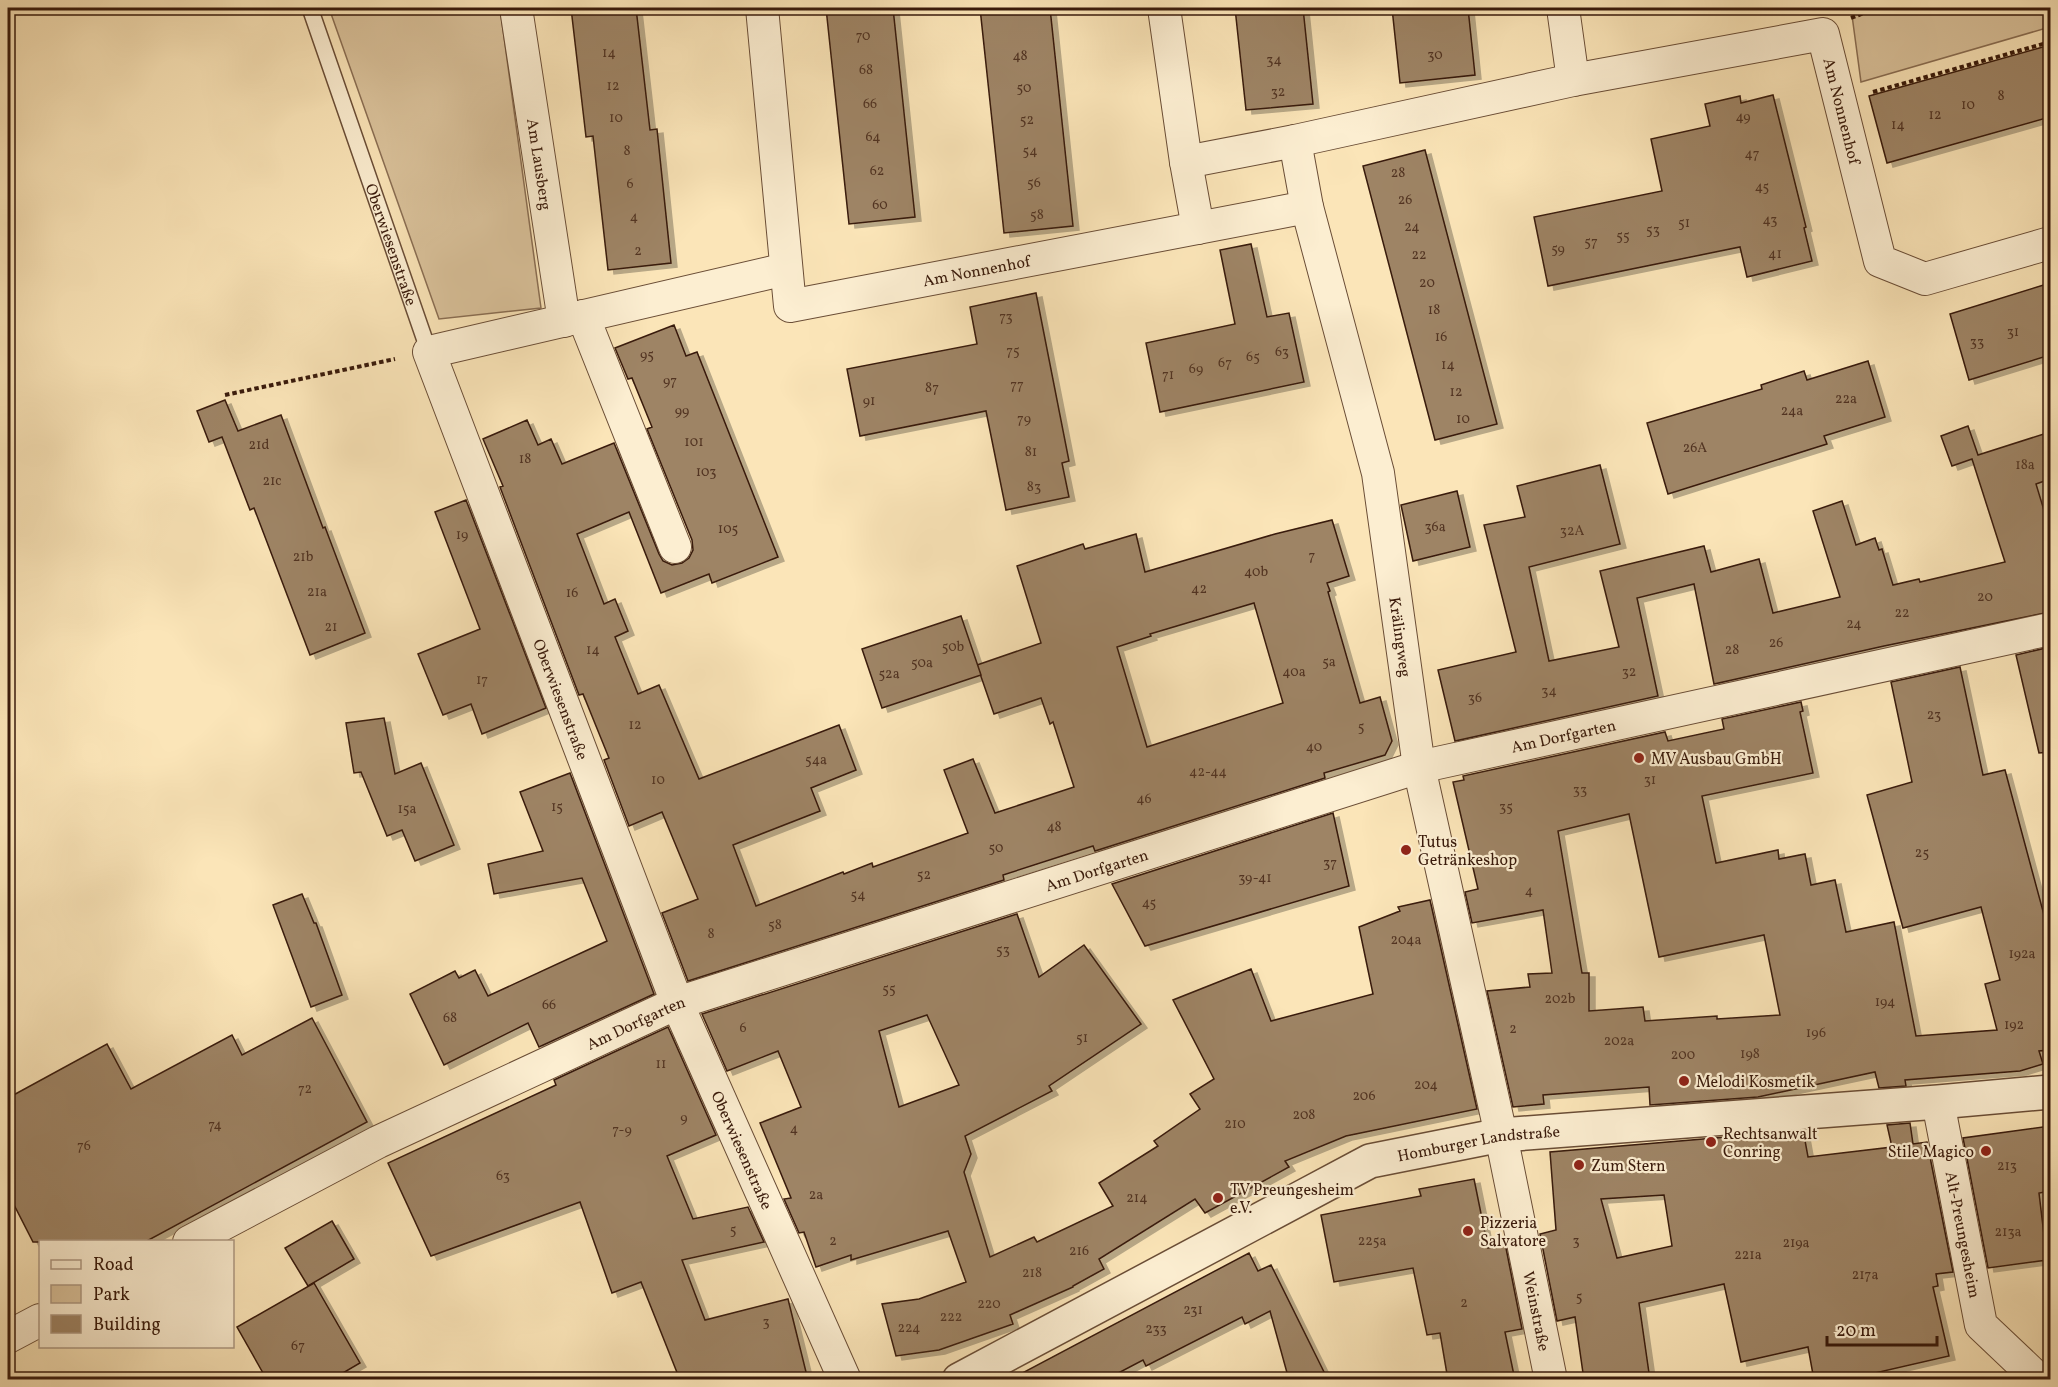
<svg xmlns="http://www.w3.org/2000/svg" width="2058" height="1387" viewBox="0 0 2058 1387" font-family="Vollkorn,serif">
<defs>
<filter id="shadow"><feDropShadow dx="6" dy="4" stdDeviation="0" flood-color="#0004"/></filter>
</defs>
<rect width="100%" height="100%" fill="#fbe5b8"/>
<filter id="stains"><feTurbulence type="fractalNoise" baseFrequency=".00333" numOctaves="4"/><feColorMatrix values="0 0 0 0 .2 0 0 0 0 .09 0 0 0 0 .02 0 0 0 .5 -.17"/></filter>
<radialGradient id="worn" r=".72"><stop offset=".6" stop-color="#630" stop-opacity="0"/><stop offset="1" stop-color="#630" stop-opacity=".3"/></radialGradient>
<g fill="#dac29b" stroke="#8a6e53" stroke-width="1.5">
<polygon points="329,8 500,8 541,308 439,319"/>
<polygon points="1851,8 2050,8 2050,27 1861,82"/>
</g>
<g fill="#9e8465" stroke="#391a0b" stroke-width="1.5" fill-rule="evenodd" filter="url(#shadow)">
<polygon points="571,8 636,8 650,130 657,129 671,263 608,270 593,136 586,137"/>
<polygon points="826,8 893,8 915,217 849,224"/>
<polygon points="980,8 1050,8 1073,226 1004,233"/>
<polygon points="1235,8 1303,8 1313,104 1246,110"/>
<polygon points="1392,8 1468,8 1475,75 1400,83"/>
<polygon points="2050,45 2050,117 1887,163 1869,96"/>
<polygon points="1773,95 1806,227 1804,228 1812,261 1747,277 1740,247 1548,286 1534,217 1662,191 1651,139 1710,126 1705,104 1740,96 1741,103"/>
<polygon points="1425,150 1497,424 1435,440 1363,166"/>
<polygon points="1251,244 1267,317 1289,313 1304,382 1160,412 1146,343 1235,324 1220,250"/>
<polygon points="2050,283 2050,355 1969,380 1950,314"/>
<polygon points="1036,293 1069,461 1062,463 1069,497 1006,510 986,411 860,436 847,369 977,344 970,307"/>
<path d="M674,325L686,356L697,352L778,557L712,583L709,574L661,593L629,512L577,534L604,604L615,599L628,631L615,637L638,694L659,685L699,779L839,725L856,770L811,788L820,811L733,845L756,906L843,872L844,874L872,863L873,867L968,833L944,770L973,759L995,813L1074,787L1053,722L1050,724L1041,698L994,714L977,665L1041,643L1017,566L1083,544L1085,549L1136,534L1145,572L1275,534L1332,520L1349,576L1327,583L1330,591L1328,592L1360,703L1380,697L1392,741L1385,755L1324,773L1325,778L1095,851L1093,846L1003,875L1004,880L688,981L662,913L698,899L662,812L629,826L604,760L609,758L583,694L579,695L500,487L503,486L483,439L527,420L538,445L551,439L562,464L614,443L659,554L663,561L672,565L682,563L689,558L693,550L692,540L647,429L652,427L632,378L628,379L615,348ZM1254,603L1283,703L1147,747L1117,647L1151,636L1150,634Z"/>
<polygon points="1868,361 1885,417 1824,436 1827,444 1668,494 1647,423 1762,389 1761,385 1804,371 1807,380"/>
<polygon points="225,400 238,431 281,415 323,528 325,527 365,633 310,655 254,508 250,510 222,437 209,442 197,411"/>
<polygon points="1968,426 1978,455 2050,432 2050,479 2036,484 2050,530 2050,612 1884,646 1714,684 1694,584 1637,598 1658,696 1455,741 1438,670 1516,652 1484,525 1525,517 1517,486 1600,465 1620,544 1529,567 1549,661 1619,647 1600,571 1704,546 1711,572 1759,559 1773,613 1840,597 1813,511 1842,501 1856,545 1875,538 1879,550 1882,549 1893,585 1919,579 1920,582 2005,562 1972,459 1952,466 1941,436"/>
<polygon points="1457,491 1470,547 1413,561 1401,505"/>
<polygon points="466,500 546,708 482,734 471,704 443,715 418,654 480,629 435,512"/>
<polygon points="961,616 981,675 882,708 862,649"/>
<polygon points="2050,647 2050,752 2039,753 2016,655"/>
<path d="M1960,667L1983,775L2005,770L2044,915L2050,914V1050L2039,1051L2043,1064L2020,1071L1905,1080L1906,1086L1879,1088L1875,1072L1758,1097L1650,1105L1649,1087L1543,1095L1544,1104L1513,1107L1487,991L1530,987L1528,974L1552,973L1543,910L1472,923L1465,892L1478,889L1453,782L1464,780L1463,776L1665,732L1668,741L1724,729L1722,719L1801,702L1803,711L1800,712L1813,773L1702,796L1716,863L1778,850L1779,859L1805,854L1811,885L1835,880L1846,932L1894,922L1916,1036L1997,1030L1985,984L2000,980L1981,907L1903,928L1867,795L1912,782L1891,682ZM1629,814L1659,957L1764,935L1780,1015L1717,1019V1016L1645,1021L1643,1007L1589,1011V973H1582L1558,831Z"/>
<polygon points="384,718 395,774 421,763 454,845 415,861 402,830 387,836 361,772 354,773 346,723"/>
<polygon points="570,773 654,994 539,1047 528,1023 444,1065 410,994 455,971 459,978 475,970 488,996 607,941 582,878 494,894 488,864 543,851 520,792"/>
<polygon points="1333,813 1349,886 1145,946 1112,884"/>
<polygon points="302,894 314,923 316,923 342,995 311,1007 273,905"/>
<path d="M1430,900L1477,1109L1346,1136L1285,1161L1289,1167L1205,1213L1195,1199L1099,1259L1104,1269L1073,1286V1287L1010,1315L1013,1324L939,1350L896,1356L882,1304L919,1299L966,1282L948,1231L851,1260V1255L816,1267L804,1232L799,1233L784,1199L791,1198L760,1123L801,1107L778,1051L727,1071L702,1014L1017,914L1039,977L1084,945L1141,1024L1049,1086L1052,1091L965,1136L971,1154L964,1172L990,1257L1034,1237L1037,1242L1113,1206L1099,1183L1158,1146L1154,1141L1200,1109L1190,1094L1214,1079L1173,1000L1251,969L1271,1021L1373,994L1359,927L1400,911L1398,907ZM927,1015L959,1085L899,1107L879,1031Z"/>
<polygon points="312,1018 367,1122 145,1242 33,1242 8,1193 8,1098 107,1044 131,1089 232,1035 242,1055"/>
<polygon points="668,1027 716,1135 667,1156 693,1219 748,1207 764,1242 682,1260 705,1320 788,1299 808,1380 680,1380 641,1282 612,1293 580,1202 431,1256 388,1163 556,1085 554,1080"/>
<path d="M1910,1123L1913,1144L1927,1142L1953,1272L1936,1274L1938,1286L1933,1287L1949,1356L1866,1375L1867,1380H1814L1808,1347L1741,1362L1724,1284L1639,1303L1650,1380H1584L1575,1317L1557,1321L1540,1234L1556,1230L1550,1152L1762,1134L1804,1135L1808,1157L1892,1147L1887,1125ZM1664,1195L1672,1246L1617,1258L1601,1199Z"/>
<polygon points="2050,1126 2050,1191 2039,1193 2047,1260 1988,1268 1963,1138"/>
<polygon points="1474,1179 1488,1248 1505,1243 1522,1329 1505,1332 1515,1380 1448,1380 1440,1333 1427,1335 1413,1268 1334,1282 1321,1215 1421,1196 1419,1189"/>
<polygon points="332,1221 354,1259 308,1286 285,1248"/>
<polygon points="1249,1253 1258,1271 1271,1265 1328,1380 1289,1380 1270,1311 1245,1324 1242,1317 1146,1366 1143,1360 1105,1380 1009,1380"/>
<polygon points="314,1283 360,1363 331,1380 267,1380 237,1327"/>
</g>
<g fill="none" stroke-linecap="round" stroke-linejoin="round">
<defs>
<g id="service">
<path id="s1" d="M310,8L429,352"/>
</g>
<g id="minor">
<path id="s2" d="M516,8L564,321"/>
<path id="s3" d="M762,8L790,306L1307,207"/>
<polyline points="1164,8 1186,162 1198,228"/>
<polyline points="1563,8 1573,80"/>
<path id="s4" d="M1295,141L1307,207L1378,473L1419,767L1501,1135L1551,1380"/>
<path id="s5" d="M1186,162L1295,141L1573,80L1823,34L1880,261L1925,279L2050,243"/>
<path id="s6" d="M786,269L429,352L677,1003L845,1380"/>
<polyline points="583,316 675,547"/>
<path id="s7" d="M1938,1102L1981,1325L2039,1380"/>
<path id="s8" d="M189,1242L378,1142L677,1003L1419,767L2050,629"/>
<polyline points="8,1337 40,1320"/>
</g>
<g id="tertiary">
<path id="s9" d="M959,1380L1370,1161L1501,1135L1938,1102L2050,1092"/>
</g>
</defs>
<use href="#service" stroke="#6a4d36" stroke-width="18"/>
<use href="#minor" stroke="#6a4d36" stroke-width="34"/>
<use href="#tertiary" stroke="#6a4d36" stroke-width="36"/>
<g stroke="#391a0b" stroke-width="4" stroke-dasharray="4.5 3" stroke-linecap="butt">
<polyline points="1851,18 1877,8"/>
<polyline points="1873,92 2050,42"/>
<polyline points="225,395 395,359"/>
</g>
<use href="#service" stroke="#fceed1" stroke-width="15"/>
<use href="#minor" stroke="#fceed1" stroke-width="32"/>
<use href="#tertiary" stroke="#fceed1" stroke-width="33"/>
</g>
<g fill="#8f2418" stroke="#fceed1" stroke-width="2">
<circle cx="1639" cy="758" r="6"/>
<circle cx="1406" cy="850" r="6"/>
<circle cx="1684" cy="1081" r="6"/>
<circle cx="1711" cy="1142" r="6"/>
<circle cx="1986" cy="1151" r="6"/>
<circle cx="1579" cy="1165" r="6"/>
<circle cx="1218" cy="1198" r="6"/>
<circle cx="1468" cy="1231" r="6"/>
</g>
<g text-anchor="middle" stroke-width="4.5" stroke-linejoin="round" paint-order="stroke">
<g font-size="14" fill="#523422">
<text x="863" y="40">70</text>
<text x="609" y="57">14</text>
<text x="1435" y="59">30</text>
<text x="1020" y="60">48</text>
<text x="1274" y="64">34</text>
<text x="866" y="74">68</text>
<text x="613" y="90">12</text>
<text x="1024" y="92">50</text>
<text x="1278" y="96">32</text>
<text x="2001" y="100">8</text>
<text x="870" y="108">66</text>
<text x="1968" y="109">10</text>
<text x="1935" y="119">12</text>
<text x="1743" y="121">49</text>
<text x="616" y="122">10</text>
<text x="1027" y="124">52</text>
<text x="1898" y="129">14</text>
<text x="873" y="141">64</text>
<text x="627" y="155">8</text>
<text x="1030" y="155">54</text>
<text x="1752" y="158">47</text>
<text x="877" y="175">62</text>
<text x="1398" y="177">28</text>
<text x="1034" y="187">56</text>
<text x="630" y="188">6</text>
<text x="1762" y="191">45</text>
<text x="1405" y="204">26</text>
<text x="880" y="209">60</text>
<text x="1037" y="219">58</text>
<text x="634" y="221">4</text>
<text x="1770" y="224">43</text>
<text x="1684" y="227">51</text>
<text x="1412" y="231">24</text>
<text x="1653" y="234">53</text>
<text x="1623" y="240">55</text>
<text x="1591" y="246">57</text>
<text x="1558" y="253">59</text>
<text x="638" y="255">2</text>
<text x="1775" y="258">41</text>
<text x="1419" y="259">22</text>
<text x="1427" y="287">20</text>
<text x="1434" y="314">18</text>
<text x="1006" y="321">73</text>
<text x="2013" y="336">31</text>
<text x="1441" y="341">16</text>
<text x="1977" y="346">33</text>
<text x="1013" y="355">75</text>
<text x="1282" y="356">63</text>
<text x="647" y="359">95</text>
<text x="1253" y="361">65</text>
<text x="1225" y="367">67</text>
<text x="1448" y="369">14</text>
<text x="1196" y="373">69</text>
<text x="1168" y="379">71</text>
<text x="670" y="385">97</text>
<text x="1017" y="389">77</text>
<text x="932" y="392">87</text>
<text x="1456" y="396">12</text>
<text x="1846" y="403">22a</text>
<text x="869" y="405">91</text>
<text x="682" y="415">99</text>
<text x="1792" y="415">24a</text>
<text x="1024" y="423">79</text>
<text x="1463" y="423">10</text>
<text x="694" y="446">101</text>
<text x="259" y="449">21d</text>
<text x="1695" y="452">26A</text>
<text x="1031" y="456">81</text>
<text x="525" y="463">18</text>
<text x="2025" y="469">18a</text>
<text x="706" y="476">103</text>
<text x="272" y="485">21c</text>
<text x="1034" y="491">83</text>
<text x="1435" y="531">36a</text>
<text x="728" y="533">105</text>
<text x="1572" y="535">32A</text>
<text x="462" y="539">19</text>
<text x="1312" y="560">7</text>
<text x="303" y="561">21b</text>
<text x="1256" y="576">40b</text>
<text x="1199" y="593">42</text>
<text x="317" y="596">21a</text>
<text x="572" y="597">16</text>
<text x="1985" y="601">20</text>
<text x="1902" y="617">22</text>
<text x="1854" y="628">24</text>
<text x="331" y="631">21</text>
<text x="1776" y="647">26</text>
<text x="953" y="651">50b</text>
<text x="593" y="654">14</text>
<text x="1732" y="654">28</text>
<text x="1329" y="666">5a</text>
<text x="922" y="667">50a</text>
<text x="1294" y="676">40a</text>
<text x="1629" y="676">32</text>
<text x="889" y="678">52a</text>
<text x="482" y="684">17</text>
<text x="1549" y="695">34</text>
<text x="1475" y="702">36</text>
<text x="1934" y="719">23</text>
<text x="635" y="729">12</text>
<text x="1361" y="731">5</text>
<text x="1314" y="751">40</text>
<text x="816" y="764">54a</text>
<text x="1208" y="776">42-44</text>
<text x="658" y="784">10</text>
<text x="1650" y="784">31</text>
<text x="1580" y="794">33</text>
<text x="1144" y="803">46</text>
<text x="557" y="811">15</text>
<text x="1506" y="811">35</text>
<text x="407" y="813">15a</text>
<text x="1054" y="831">48</text>
<text x="996" y="852">50</text>
<text x="1922" y="857">25</text>
<text x="1330" y="867">37</text>
<text x="924" y="879">52</text>
<text x="1255" y="882">39-41</text>
<text x="1529" y="895">4</text>
<text x="858" y="899">54</text>
<text x="1149" y="907">45</text>
<text x="775" y="929">58</text>
<text x="711" y="938">8</text>
<text x="1406" y="944">204a</text>
<text x="1003" y="954">53</text>
<text x="2022" y="958">192a</text>
<text x="889" y="993">55</text>
<text x="1560" y="1003">202b</text>
<text x="1885" y="1006">194</text>
<text x="549" y="1009">66</text>
<text x="450" y="1022">68</text>
<text x="2014" y="1029">192</text>
<text x="743" y="1032">6</text>
<text x="1513" y="1033">2</text>
<text x="1816" y="1037">196</text>
<text x="1082" y="1042">51</text>
<text x="1619" y="1045">202a</text>
<text x="1750" y="1058">198</text>
<text x="1683" y="1059">200</text>
<text x="661" y="1068">11</text>
<text x="1426" y="1089">204</text>
<text x="305" y="1093">72</text>
<text x="1364" y="1100">206</text>
<text x="1304" y="1119">208</text>
<text x="684" y="1122">9</text>
<text x="1235" y="1128">210</text>
<text x="215" y="1129">74</text>
<text x="794" y="1133">4</text>
<text x="622" y="1134">7-9</text>
<text x="84" y="1150">76</text>
<text x="2007" y="1170">213</text>
<text x="503" y="1180">63</text>
<text x="816" y="1199">2a</text>
<text x="1137" y="1202">214</text>
<text x="733" y="1234">5</text>
<text x="2008" y="1236">213a</text>
<text x="833" y="1245">2</text>
<text x="1372" y="1245">225a</text>
<text x="1576" y="1245">3</text>
<text x="1796" y="1247">219a</text>
<text x="1079" y="1255">216</text>
<text x="1748" y="1259">221a</text>
<text x="1032" y="1277">218</text>
<text x="1865" y="1279">217a</text>
<text x="1579" y="1301">5</text>
<text x="1464" y="1307">2</text>
<text x="989" y="1308">220</text>
<text x="1193" y="1314">231</text>
<text x="951" y="1321">222</text>
<text x="766" y="1326">3</text>
<text x="909" y="1332">224</text>
<text x="1156" y="1333">233</text>
<text x="298" y="1350">67</text>
</g>
<g font-size="16" fill="#391a0b" stroke="#fceed1">
<text dy="6" stroke="none"><textPath href="#s5" startOffset="729">Am Nonnenhof</textPath></text>
<text dy="6" stroke="none"><textPath href="#s2" startOffset="158">Am Lausberg</textPath></text>
<text dy="6" stroke="none"><textPath href="#s1" startOffset="250">Oberwiesenstraße</textPath></text>
<text dy="6" stroke="none"><textPath href="#s3" startOffset="489">Am Nonnenhof</textPath></text>
<text dy="6" stroke="none"><textPath href="#s4" startOffset="508">Krälingweg</textPath></text>
<text dy="6" stroke="none"><textPath href="#s6" startOffset="738">Oberwiesenstraße</textPath></text>
<text dy="6" stroke="none"><textPath href="#s8" startOffset="1470">Am Dorfgarten</textPath></text>
<text dy="6" stroke="none"><textPath href="#s8" startOffset="984">Am Dorfgarten</textPath></text>
<text dy="6" stroke="none"><textPath href="#s8" startOffset="498">Am Dorfgarten</textPath></text>
<text dy="6" stroke="none"><textPath href="#s9" startOffset="576">Homburger Landstraße</textPath></text>
<text dy="6" stroke="none"><textPath href="#s6" startOffset="1224">Oberwiesenstraße</textPath></text>
<text dy="6" stroke="none"><textPath href="#s7" startOffset="135">Alt-Preungesheim</textPath></text>
<text dy="6" stroke="none"><textPath href="#s4" startOffset="1196">Weinstraße</textPath></text>
</g>
<g font-size="16" fill="#391a0b" stroke="#fceed1" text-anchor="start">
<text x="1651" y="764">MV Ausbau GmbH</text>
<text x="1418" y="847">Tutus<tspan x="1418" dy="18">Getränkeshop</tspan></text>
<text x="1696" y="1087">Melodi Kosmetik</text>
<text x="1723" y="1139">Rechtsanwalt<tspan x="1723" dy="18">Conring</tspan></text>
<text x="1974" y="1157" text-anchor="end">Stile Magico</text>
<text x="1591" y="1171">Zum Stern</text>
<text x="1230" y="1195">TV Preungesheim<tspan x="1230" dy="18">e.V.</tspan></text>
<text x="1480" y="1228">Pizzeria<tspan x="1480" dy="18">Salvatore</tspan></text>
</g>
</g>
<rect width="2058" height="1387" fill="none" stroke="#fbe5b8" stroke-width="30"/>
<rect x="9" y="9" width="2040" height="1369" fill="none" stroke="#391a0b" stroke-width="3"/>
<rect x="15" y="15" width="2028" height="1357" fill="none" stroke="#391a0b" stroke-width="1.5"/>
<rect x="39" y="1240" width="195" height="108" fill="#fceed1" stroke="#ae9982" stroke-width="1.5"/>
<rect x="51" y="1260" width="30" height="9" fill="#fceed1" stroke="#ae9982" stroke-width="1.5"/>
<text x="93" y="1270" font-size="18" fill="#391a0b">Road</text>
<rect x="51" y="1285" width="30" height="18" fill="#dac29b" stroke="#ae9982" stroke-width="1.5"/>
<text x="93" y="1300" font-size="18" fill="#391a0b">Park</text>
<rect x="51" y="1315" width="30" height="18" fill="#9e8465" stroke="#ae9982" stroke-width="1.5"/>
<text x="93" y="1330" font-size="18" fill="#391a0b">Building</text>
<path d="M1827 1336v9h110v-9" fill="none" stroke="#391a0b" stroke-width="3"/>
<text x="1836" y="1336" font-size="18" fill="#391a0b" stroke="#fceed1" stroke-width="4.5" paint-order="stroke">20 m</text>
<rect width="100%" height="100%" filter="url(#stains)"/>
<rect width="100%" height="100%" fill="url(#worn)"/>
</svg>
